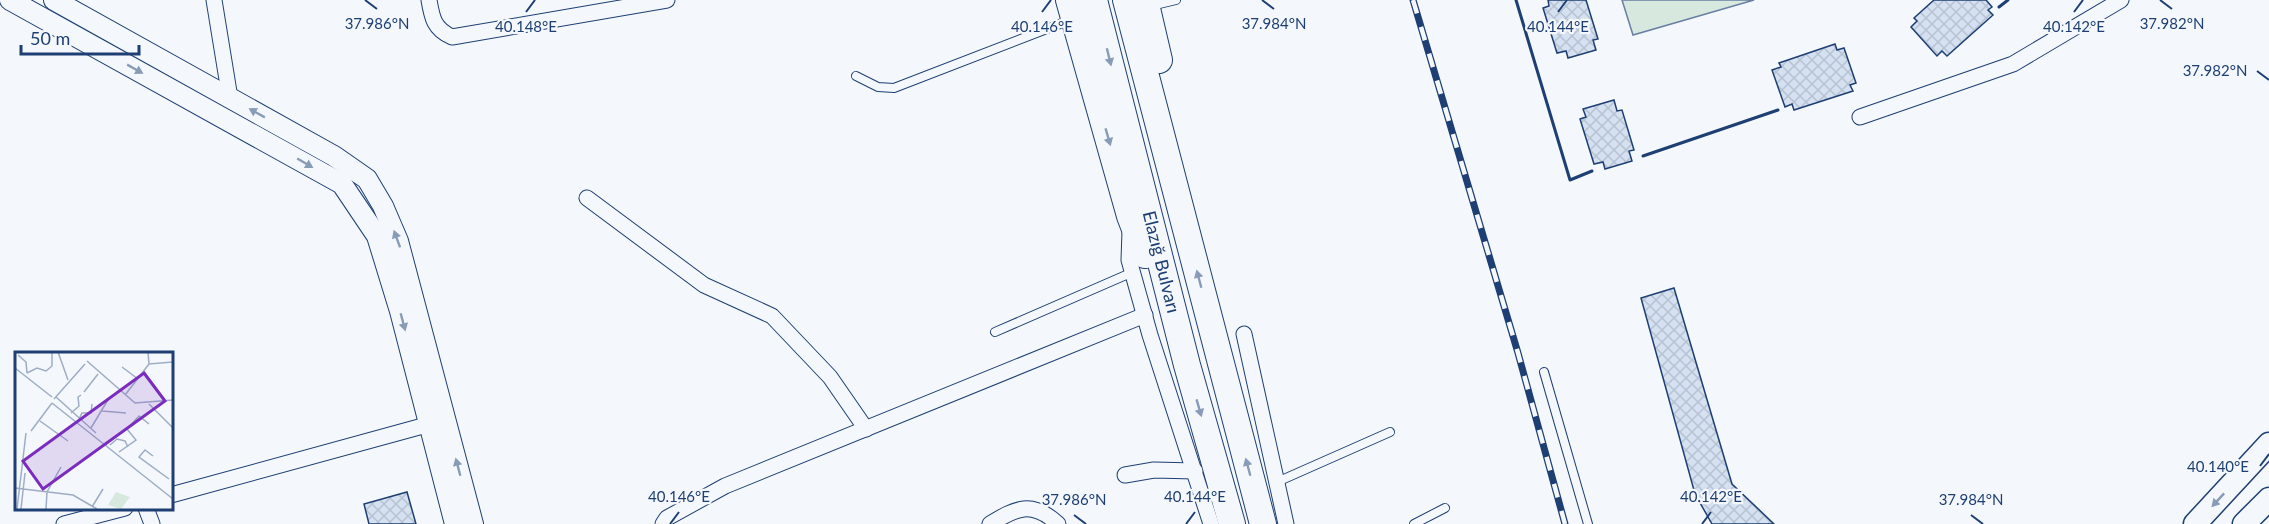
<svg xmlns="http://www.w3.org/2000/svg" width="2269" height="524" viewBox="0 0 2269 524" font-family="Lato,sans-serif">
<defs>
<pattern id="building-cross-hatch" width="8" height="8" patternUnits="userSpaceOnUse" patternTransform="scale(1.5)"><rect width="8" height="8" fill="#d5e0f0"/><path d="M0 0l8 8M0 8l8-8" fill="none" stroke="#b6c1d1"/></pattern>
</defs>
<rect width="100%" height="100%" fill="#f4f7fb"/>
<polygon fill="#d7e8df" stroke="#687fa3" stroke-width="1.5" points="1622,0 1754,0 1633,35"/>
<g fill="url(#building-cross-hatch)" stroke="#1d3f73" stroke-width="1.5">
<polygon points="1548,0 1586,0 1598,39 1593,40 1596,50 1568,58 1566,51 1557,53 1543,8 1549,6"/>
<polygon points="1934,0 1986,0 1992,7 1988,10 1993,15 1947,56 1942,51 1937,56 1911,27 1917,21 1914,18"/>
<polygon points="1835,44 1837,50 1844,48 1856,83 1850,85 1853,91 1794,110 1792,104 1785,107 1772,70 1781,67 1779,63"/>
<polygon points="1614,100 1617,111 1622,110 1634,150 1629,151 1632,161 1605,169 1603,162 1594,164 1580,119 1586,117 1583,109"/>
<polygon points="1674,288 1732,484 1774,524 1712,524 1695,494 1641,298"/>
<polygon points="407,492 416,524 369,524 364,504"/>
</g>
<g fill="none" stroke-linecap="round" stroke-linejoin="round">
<defs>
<g id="lane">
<polyline points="1151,6 1176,0"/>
<polyline points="856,76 878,87 894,88 1070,20"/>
<polyline points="995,332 1133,272"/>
<polyline points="1544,372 1588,524"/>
<polyline points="1277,482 1390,432"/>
<polyline points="1414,524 1445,508"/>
</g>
<g id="street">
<polyline points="214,0 230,98"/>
<path d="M429,0C432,18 434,29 452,37L667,0"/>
<polyline points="1860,117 2013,64 2121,0"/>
<polyline points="587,198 704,285 772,316 830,377 866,429"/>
<polyline points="1130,231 1129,260 1150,335 1211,524"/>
<polyline points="1244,334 1286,524"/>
<polyline points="1125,475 1154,470 1195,471"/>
<polyline points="171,495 430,424"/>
<polyline points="146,508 152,524"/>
<polyline points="64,524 125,508"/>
<polyline points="663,524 667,518 725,486 1145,315"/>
<path d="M990,524C1016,508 1032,500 1058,524"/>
</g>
<g id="secondary">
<polyline points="10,0 342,184 377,236 400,311 455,524"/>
<polyline points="54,0 334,156 367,179 383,206 398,241 473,524"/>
</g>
<g id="primary">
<polyline points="2195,524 2269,444"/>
<polyline points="2244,524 2269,499"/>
</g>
<g id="highway">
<polyline points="1069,0 1130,216 1145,255"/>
<polyline points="1094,0 1187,365 1232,524"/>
<polyline points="1126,0 1263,524"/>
<polyline points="1145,0 1159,60"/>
</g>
</defs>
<use href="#lane" stroke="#1d3f73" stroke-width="10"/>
<use href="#street" stroke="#1d3f73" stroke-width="17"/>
<use href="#secondary" stroke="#1d3f73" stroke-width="22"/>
<use href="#primary" stroke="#1d3f73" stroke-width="25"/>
<use href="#highway" stroke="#1d3f73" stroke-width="28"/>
<use href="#lane" stroke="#f4f7fb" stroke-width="8"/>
<use href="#street" stroke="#f4f7fb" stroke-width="15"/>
<use href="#secondary" stroke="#f4f7fb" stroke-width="20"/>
<use href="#primary" stroke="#f4f7fb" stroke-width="22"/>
<use href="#highway" stroke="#f4f7fb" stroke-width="26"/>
<defs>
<polyline id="rail" points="1413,0 1518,353 1565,524"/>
</defs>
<use href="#rail" stroke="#1d3f73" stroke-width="7"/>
<use href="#rail" stroke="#f4f7fb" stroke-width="4.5" stroke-dasharray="14" stroke-linecap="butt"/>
<g stroke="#1d3f73" stroke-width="3">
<polyline points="1516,0 1570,180 1592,171"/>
<polyline points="1999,7 2008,0"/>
<polyline points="1643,156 1778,110"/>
</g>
</g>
<defs><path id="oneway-solid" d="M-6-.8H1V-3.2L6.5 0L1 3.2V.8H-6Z" transform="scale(1.5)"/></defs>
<g fill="#889bb7">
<use href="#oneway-solid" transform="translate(1109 57) rotate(76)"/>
<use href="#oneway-solid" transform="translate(135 69) rotate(29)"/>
<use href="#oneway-solid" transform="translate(257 113) rotate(-151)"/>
<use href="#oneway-solid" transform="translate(1108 137) rotate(74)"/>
<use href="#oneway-solid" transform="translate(305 163) rotate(30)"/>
<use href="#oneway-solid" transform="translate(397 239) rotate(-110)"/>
<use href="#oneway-solid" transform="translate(1199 279) rotate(-105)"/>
<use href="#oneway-solid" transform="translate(403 322) rotate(75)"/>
<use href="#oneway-solid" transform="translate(1199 408) rotate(74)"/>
<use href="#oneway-solid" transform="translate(458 467) rotate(-105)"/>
<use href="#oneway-solid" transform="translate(1248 467) rotate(-105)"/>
<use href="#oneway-solid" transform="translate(2218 500) rotate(133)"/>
</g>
<path fill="none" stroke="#1d3f73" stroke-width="2" d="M365,0L377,9M1262,0L1274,9M2160,0L2172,9M526,12L535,0M1042,12L1051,0M1558,12L1567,0M2074,12L2083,0M2257,71L2269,80M2260,466L2269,454M1074,515L1086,524M1971,515L1983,524M670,524L679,512M1186,524L1195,512M1702,524L1711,512"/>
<g text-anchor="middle" stroke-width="4.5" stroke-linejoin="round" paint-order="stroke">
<g font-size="18" fill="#1d3f73" stroke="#f4f7fb">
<text transform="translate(1161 262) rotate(76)" y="6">Elazığ Bulvarı</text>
</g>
</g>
<g transform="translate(15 352)">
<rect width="158" height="158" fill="#f4f7fb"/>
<path d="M101,140L115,145L106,157L93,153Z" fill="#d7e8df"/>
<path fill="none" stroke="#9eadc5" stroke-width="1.5" d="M43,0L53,28M133,0L134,12L158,10M3,3L11,10L12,21M72,9L120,51L158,48M107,15L123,27M0,16L37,45M12,21L22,16L31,19L37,14V1M69,40L83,22M110,43L134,12M41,45L81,81M39,47L70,12M37,51L158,147M134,52L158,76M87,59L111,61M56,61L64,54L63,45L66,43M64,67L67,61H76L77,52M25,69L53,89M76,76L94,46M16,79L37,51M95,93L102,87L110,89L113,95M104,100L121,88L112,77L124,64L134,72M138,104L130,98L124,105L154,127M0,136L58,143L82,157M77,155L88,137M2,157L11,81M6,157L10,121M31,157L32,140L46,115"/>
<path fill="#7b2cbf" fill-opacity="0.15" stroke="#7b2cbf" stroke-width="3" d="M129,21L150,49L28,137L8,109Z"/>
<rect width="158" height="158" fill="none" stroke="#1d3f73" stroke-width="3"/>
</g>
<g font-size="15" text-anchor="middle" fill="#1d3f73" stroke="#f4f7fb" stroke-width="4.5" stroke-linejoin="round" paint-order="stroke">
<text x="2172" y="29">37.982°N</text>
<text x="377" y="29">37.986°N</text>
<text x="1274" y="29">37.984°N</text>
<text x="526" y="32">40.148°E</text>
<text x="1042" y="32">40.146°E</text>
<text x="1558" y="32">40.144°E</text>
<text x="2074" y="32">40.142°E</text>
<text x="2215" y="76">37.982°N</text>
<text x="2218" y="472">40.140°E</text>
<text x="679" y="502">40.146°E</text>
<text x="1195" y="502">40.144°E</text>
<text x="1711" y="502">40.142°E</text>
<text x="1074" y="505">37.986°N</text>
<text x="1971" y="505">37.984°N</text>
</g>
<path d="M21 45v9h118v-9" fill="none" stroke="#1d3f73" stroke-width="3"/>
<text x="30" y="45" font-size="18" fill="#1d3f73" stroke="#f4f7fb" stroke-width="4.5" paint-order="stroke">50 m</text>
</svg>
